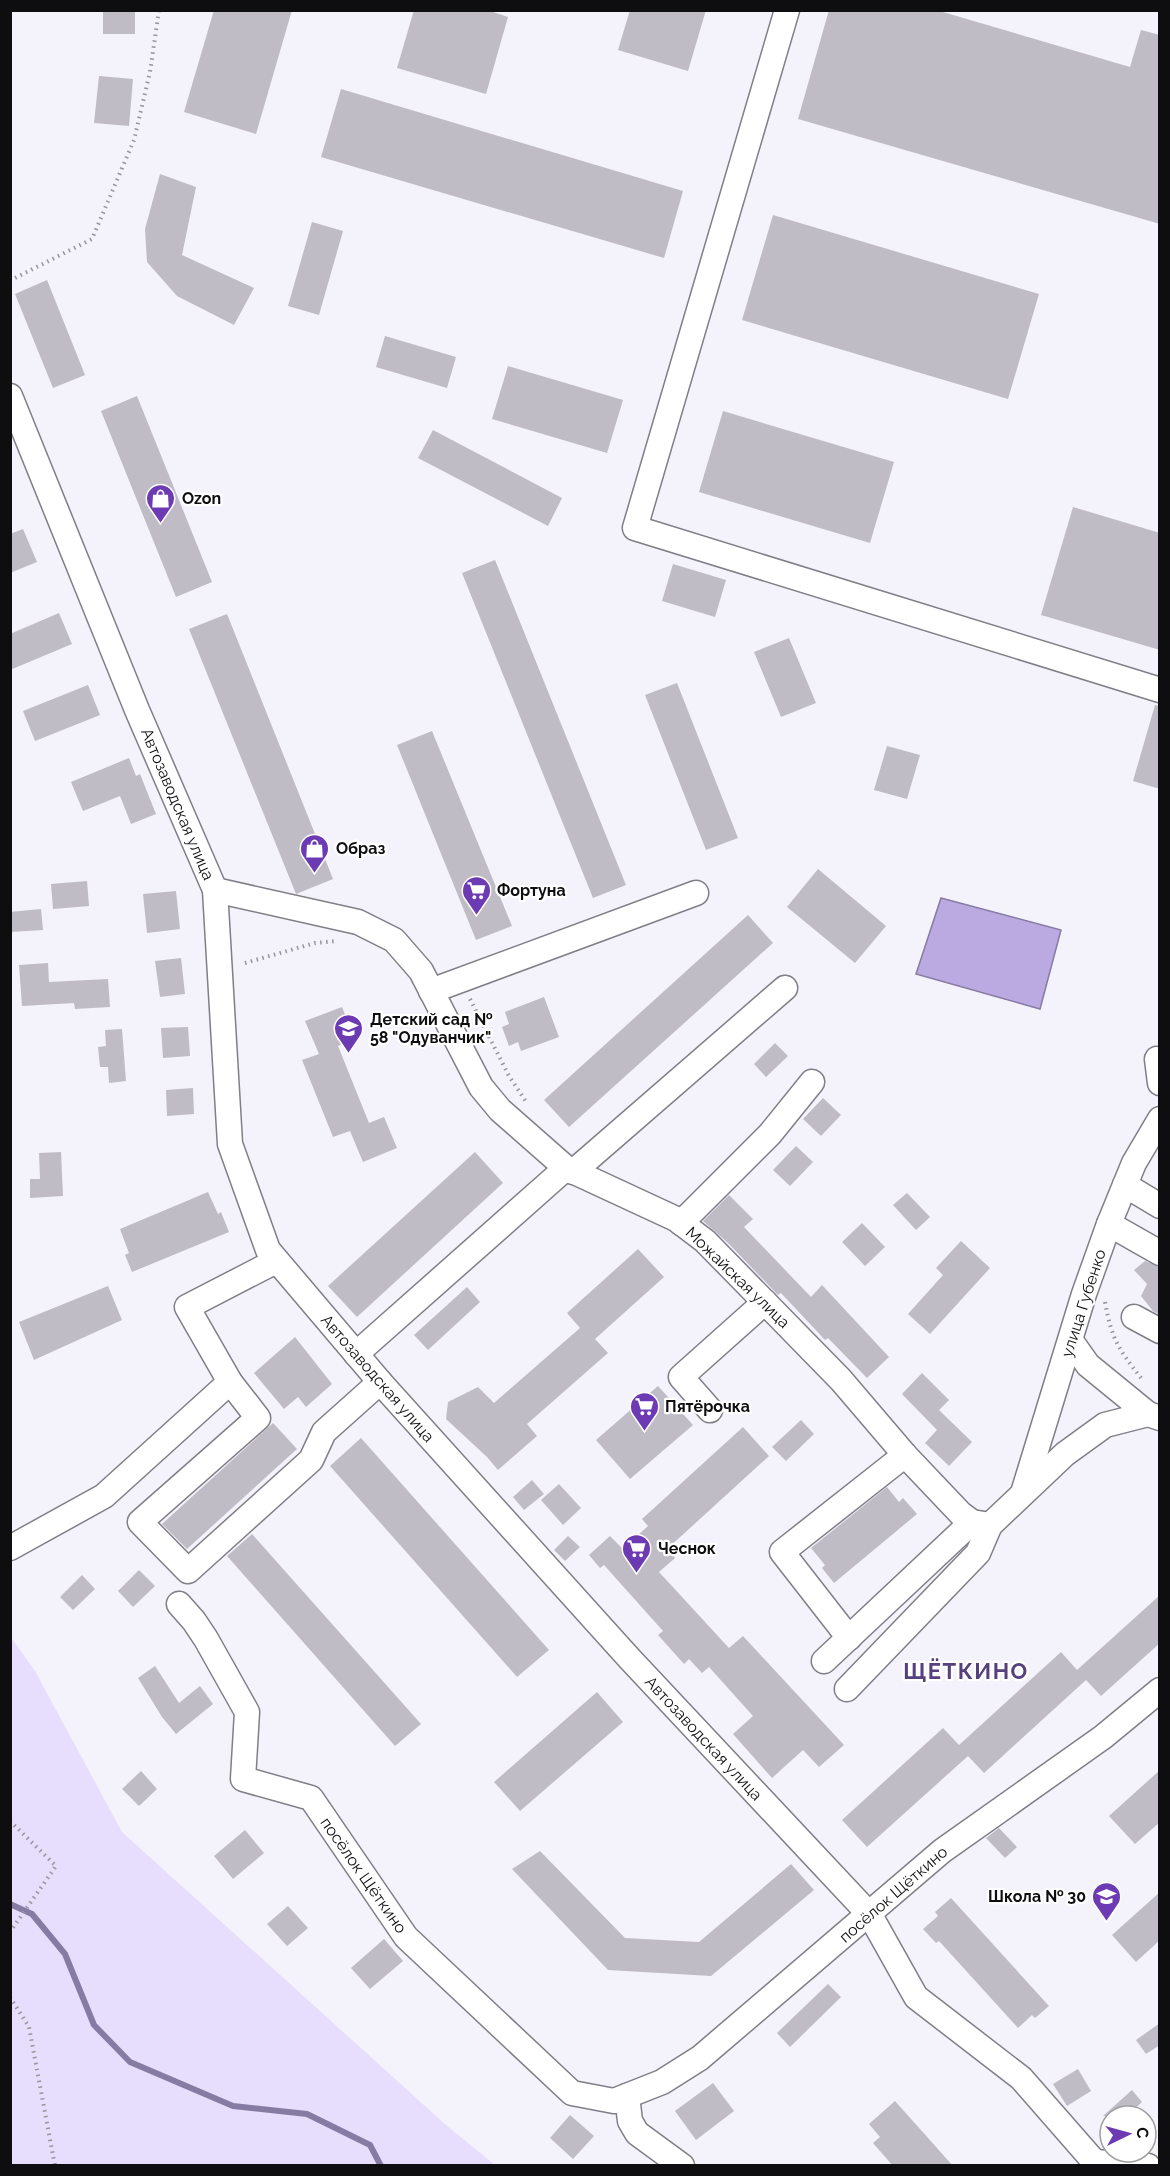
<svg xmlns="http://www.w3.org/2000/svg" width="1170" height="2176" viewBox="0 0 1170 2176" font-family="Raleway,sans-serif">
<rect width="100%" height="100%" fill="#f4f2fb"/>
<polygon fill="#e7defe" points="10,1636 35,1671 122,1832 446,2125 495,2165 11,2165"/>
<polygon fill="#baaae1" stroke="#867ba2" stroke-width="1.5" points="941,898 1061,930 1040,1009 916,974"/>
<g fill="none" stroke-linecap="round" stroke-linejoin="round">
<polyline stroke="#867ba2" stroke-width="6" points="10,1904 32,1914 65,1954 94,2025 130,2062 233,2106 307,2114 370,2145 381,2166"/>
</g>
<g fill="#bfbcc5">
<rect x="103" y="10" width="32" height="24"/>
<polygon points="214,10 292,10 256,134 184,112"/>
<polygon points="414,10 487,10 508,17 486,94 397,68"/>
<polygon points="630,10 706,10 688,71 618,50"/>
<polygon points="829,10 936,10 1130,67 1141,30 1160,35 1160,224 798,119"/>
<polygon points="99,76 133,79 129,126 94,123"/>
<polygon points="341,89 683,191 664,258 321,157"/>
<polygon points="160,174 196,187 182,255 254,288 234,325 177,296 147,262 145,229"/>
<polygon points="773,215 1039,294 1008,399 742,320"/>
<polygon points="312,222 343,231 319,315 288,306"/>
<polygon points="47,280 85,375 53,388 15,294"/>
<polygon points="385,336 456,357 447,388 376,367"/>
<polygon points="508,366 623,400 607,453 492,419"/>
<polygon points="137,396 212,582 176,597 101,411"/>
<polygon points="723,411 894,462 870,543 699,492"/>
<polygon points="433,430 562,498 548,526 418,458"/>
<polygon points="1073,507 1160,533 1160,650 1041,615"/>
<polygon points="23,529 37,562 10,573 10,534"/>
<polygon points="495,560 626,885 593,898 462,573"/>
<polygon points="673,564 726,580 715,617 662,601"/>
<polygon points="59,613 72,644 10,670 10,634"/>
<polygon points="227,614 333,879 296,894 189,629"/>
<polygon points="789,638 816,703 781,717 754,652"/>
<polygon points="677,683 738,838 706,850 645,695"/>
<polygon points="88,685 100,715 35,741 23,711"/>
<polygon points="1155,705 1160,706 1160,789 1133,781"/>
<polygon points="432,731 512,926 476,940 397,745"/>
<polygon points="887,746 920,755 907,799 874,790"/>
<polygon points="129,758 136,776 140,774 156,814 131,824 120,796 83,811 71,782"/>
<polygon points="818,869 886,926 855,963 787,907"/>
<polygon points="87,881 89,906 53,909 51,884"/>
<polygon points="176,891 180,929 147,933 143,894"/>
<polygon points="41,909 43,930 10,932 10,912"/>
<polygon points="748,915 773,943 569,1127 544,1100"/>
<polygon points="181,958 185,994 160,997 155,961"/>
<polygon points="48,963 49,982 108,979 110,1007 75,1009 74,1003 22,1006 19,965"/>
<polygon points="544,997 559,1037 521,1051 518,1042 509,1046 502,1027 509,1024 505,1012"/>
<polygon points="342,1007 355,1039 338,1046 369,1123 384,1117 397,1148 363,1162 350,1131 333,1137 302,1060 319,1054 305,1021"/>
<polygon points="188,1027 190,1056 163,1058 161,1028"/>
<polygon points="122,1029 126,1081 109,1083 108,1067 100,1067 98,1047 106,1046 105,1030"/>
<polygon points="775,1043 788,1056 766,1077 754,1064"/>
<polygon points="193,1088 194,1114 167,1116 166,1090"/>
<polygon points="823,1098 841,1115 821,1136 803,1119"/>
<polygon points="796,1146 813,1162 790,1186 773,1170"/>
<polygon points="61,1152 63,1196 30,1198 30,1179 40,1179 39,1153"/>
<polygon points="475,1152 503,1183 357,1317 328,1286"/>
<polygon points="208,1192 218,1214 221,1212 229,1232 132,1272 125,1255 129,1253 120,1229"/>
<polygon points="907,1193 930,1217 916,1230 893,1205"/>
<polygon points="729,1195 753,1219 744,1227 811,1297 822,1285 889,1357 867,1378 828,1338 825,1340 781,1293 778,1295 728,1243 703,1221"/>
<polygon points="862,1223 885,1247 865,1266 842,1242"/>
<polygon points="961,1241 990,1268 930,1334 908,1314 943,1275 936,1268"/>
<polygon points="638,1249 664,1277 595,1339 608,1353 527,1424 537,1436 498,1470 487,1457 446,1419 448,1402 478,1387 494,1403 580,1328 567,1313"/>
<polygon points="1145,1261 1160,1267 1160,1315 1153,1311 1141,1296 1147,1284 1134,1270"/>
<polygon points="108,1286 122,1320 34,1360 19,1322"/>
<polygon points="467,1287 480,1302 428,1350 414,1335"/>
<polygon points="295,1337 332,1384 306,1407 298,1397 284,1409 254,1373"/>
<polygon points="922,1373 949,1400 939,1410 972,1442 949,1466 925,1443 937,1430 902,1394"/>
<polygon points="658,1386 693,1425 630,1479 596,1440"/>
<polygon points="801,1420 814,1434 786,1461 772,1447"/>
<polygon points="273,1423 297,1449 187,1549 162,1524"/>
<polygon points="743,1427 769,1456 667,1549 675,1558 659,1572 729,1648 743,1636 844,1745 819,1767 803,1750 772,1778 733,1734 753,1716 709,1667 702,1673 689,1659 684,1664 658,1635 663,1631 604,1565 600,1568 589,1555 610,1536 623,1549 648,1526 642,1519"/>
<polygon points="361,1438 549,1650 517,1677 330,1466"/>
<polygon points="532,1480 544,1494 524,1510 513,1497"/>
<polygon points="559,1484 581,1508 563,1525 541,1500"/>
<polygon points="887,1487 899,1502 903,1498 917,1514 834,1583 822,1568 825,1565 811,1548"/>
<polygon points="252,1534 421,1724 395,1746 227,1556"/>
<polygon points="568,1536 580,1547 565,1561 554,1550"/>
<polygon points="139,1570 155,1586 133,1607 118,1591"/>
<polygon points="82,1575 95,1589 73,1610 60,1597"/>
<polygon points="1160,1595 1160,1643 1101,1696 1086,1680 984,1773 968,1756 867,1847 842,1820 943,1728 959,1745 1061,1652 1077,1670"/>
<polygon points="155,1666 179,1703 200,1686 213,1704 176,1734 162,1717 138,1678"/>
<polygon points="597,1692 623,1722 520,1811 494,1782"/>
<polygon points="1160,1770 1160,1822 1135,1844 1109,1816"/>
<polygon points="141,1771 157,1789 139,1806 122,1789"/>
<polygon points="999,1828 1017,1847 1005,1858 986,1838"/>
<polygon points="245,1830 264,1853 233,1879 214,1856"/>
<polygon points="540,1851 625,1938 699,1942 791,1864 814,1890 711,1976 608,1970 512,1869"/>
<polygon points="1160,1892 1160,1940 1136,1962 1112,1935"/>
<polygon points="951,1898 1049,2006 1035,2018 1032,2015 1018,2028 939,1941 936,1943 923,1929 938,1916 935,1912"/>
<polygon points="288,1906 308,1928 287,1946 267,1924"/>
<polygon points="384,1939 403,1961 370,1989 351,1968"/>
<polygon points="828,1984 841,1997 790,2047 777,2033"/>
<polygon points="1160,2023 1160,2045 1146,2054 1136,2040"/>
<polygon points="1078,2069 1091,2091 1067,2106 1053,2084"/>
<polygon points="713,2083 734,2111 696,2140 675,2111"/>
<polygon points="1132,2090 1142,2102 1127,2116 1103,2116"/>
<polygon points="895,2101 953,2166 893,2166 873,2143 880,2137 869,2124"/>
<polygon points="570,2115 594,2136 573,2159 550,2138"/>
</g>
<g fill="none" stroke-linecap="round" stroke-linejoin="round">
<defs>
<g id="minor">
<polyline points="787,10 635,528 1160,690"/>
<polyline points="10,396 137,710 215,890 230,1144 268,1250 380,1382 629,1658 870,1915 916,1997 1021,2078 1098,2166"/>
<polyline points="215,890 358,922 394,940 421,971 481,1087 500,1110 566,1168 676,1219 705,1241 841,1380 905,1455 961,1514 972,1522 990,1525"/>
<polyline points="431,991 696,893"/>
<polyline points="1157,1059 1160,1083"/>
<polyline points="573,1172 785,988"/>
<polyline points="1125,1185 1160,1206"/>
<polyline points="681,1223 770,1134 812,1082"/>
<polyline points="1109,1224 1160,1253"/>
<polyline points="276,1261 187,1307 230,1382 258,1418 140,1522 188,1571 311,1460 324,1432 380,1382"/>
<polyline points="1134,1317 1160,1331"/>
<polyline points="1071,1341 1088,1365 1148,1414"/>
<polyline points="356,1354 566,1168"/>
<polyline points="710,1410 681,1377 765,1302"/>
<polyline points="1023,1493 1084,1294 1109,1224 1134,1163 1160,1119"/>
<polyline points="10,1548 104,1496 230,1382"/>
<polyline points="179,1604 194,1621 206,1639 247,1712 243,1779 311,1798 406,1937 572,2093 614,2101 662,2082 700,2058 942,1851 1103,1737 1160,1690"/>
<polyline points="849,1638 782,1552 905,1455"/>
<polyline points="824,1661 972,1522"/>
<polyline points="847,1689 978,1553 990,1525 1065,1454 1105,1425 1148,1414 1160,1418"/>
<polyline points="627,2096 630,2121 637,2133 682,2166"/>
<polyline points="1095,2162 1148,2166"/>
</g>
</defs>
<use href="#minor" stroke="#807e86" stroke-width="27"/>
<g stroke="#96959b" stroke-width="4" stroke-dasharray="1.5 4.5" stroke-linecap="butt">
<polyline points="10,277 13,279 92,239 134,140 150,72 159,10"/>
<polyline points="245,963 315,943 337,941"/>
<polyline points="470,999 509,1076 527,1103"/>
<path d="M1105,1302C1112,1340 1118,1348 1141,1378"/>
<polyline points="10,1821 56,1866 10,1932"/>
<polyline points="10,1997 29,2027 55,2166"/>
</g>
<use href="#minor" stroke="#fff" stroke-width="24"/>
</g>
<defs>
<symbol id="shop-pin" viewBox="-11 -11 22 30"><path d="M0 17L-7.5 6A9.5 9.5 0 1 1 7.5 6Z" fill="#6c3ab2" stroke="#fff"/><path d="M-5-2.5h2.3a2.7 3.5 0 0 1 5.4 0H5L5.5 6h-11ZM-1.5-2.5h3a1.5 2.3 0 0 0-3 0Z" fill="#fff"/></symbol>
<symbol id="supermarket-pin" viewBox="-11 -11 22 30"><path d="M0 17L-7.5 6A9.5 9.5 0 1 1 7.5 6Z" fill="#6c3ab2" stroke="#fff"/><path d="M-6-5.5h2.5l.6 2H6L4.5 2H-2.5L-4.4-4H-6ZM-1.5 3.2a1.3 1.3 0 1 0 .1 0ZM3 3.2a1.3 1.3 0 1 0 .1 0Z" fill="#fff"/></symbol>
<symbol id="school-pin" viewBox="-11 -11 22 30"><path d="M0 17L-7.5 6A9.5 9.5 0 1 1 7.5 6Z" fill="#6c3ab2" stroke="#fff"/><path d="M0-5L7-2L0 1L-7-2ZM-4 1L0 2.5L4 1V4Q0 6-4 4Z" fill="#fff"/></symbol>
</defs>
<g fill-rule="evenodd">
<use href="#shop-pin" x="144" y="482" width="33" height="45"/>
<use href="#shop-pin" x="298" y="832" width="33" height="45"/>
<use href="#supermarket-pin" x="460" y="874" width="33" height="45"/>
<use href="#school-pin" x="332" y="1012" width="33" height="45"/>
<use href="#supermarket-pin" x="628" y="1390" width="33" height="45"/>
<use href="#supermarket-pin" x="620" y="1532" width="33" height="45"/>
<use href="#school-pin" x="1090" y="1880" width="33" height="45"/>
</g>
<g text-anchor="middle" stroke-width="4.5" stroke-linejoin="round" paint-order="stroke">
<g font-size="16" font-weight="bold" fill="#0e0e10" stroke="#fff" text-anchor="start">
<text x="182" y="504">Ozon</text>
<text x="336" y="854">Образ</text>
<text x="497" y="896">Фортуна</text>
<text x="370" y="1025">Детский сад №<tspan x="370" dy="18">58 "Одуванчик"</tspan></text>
<text x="665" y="1412">Пятёрочка</text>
<text x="658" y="1554">Чеснок</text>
<text x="1086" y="1902" text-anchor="end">Школа № 30</text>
</g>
<g font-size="16" fill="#0e0e10" stroke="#fff">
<text transform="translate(178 804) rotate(67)" y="6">Автозаводская улица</text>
<text transform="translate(738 1277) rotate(44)" y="6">Можайская улица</text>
<text transform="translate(1083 1303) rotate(-72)" y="6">улица Губенко</text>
<text transform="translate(378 1378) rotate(49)" y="6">Автозаводская улица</text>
<text transform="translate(704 1738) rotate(47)" y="6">Автозаводская улица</text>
<text transform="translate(364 1875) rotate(55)" y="6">посёлок Щёткино</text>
<text transform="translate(893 1894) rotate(-41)" y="6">посёлок Щёткино</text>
</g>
<g font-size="22" font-weight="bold" letter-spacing="1.5" fill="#56407d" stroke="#fff">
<text x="966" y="1679">ЩЁТКИНО</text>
</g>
</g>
<rect width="1170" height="2176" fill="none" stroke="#0e0e10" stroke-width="24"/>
<g transform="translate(1128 2134) rotate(85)"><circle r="28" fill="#ffffff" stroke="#9f9f9f" stroke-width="1.5"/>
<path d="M0-4.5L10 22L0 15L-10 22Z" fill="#6c3ab2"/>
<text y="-9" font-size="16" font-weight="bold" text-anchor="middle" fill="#0e0e10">С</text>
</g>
</svg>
